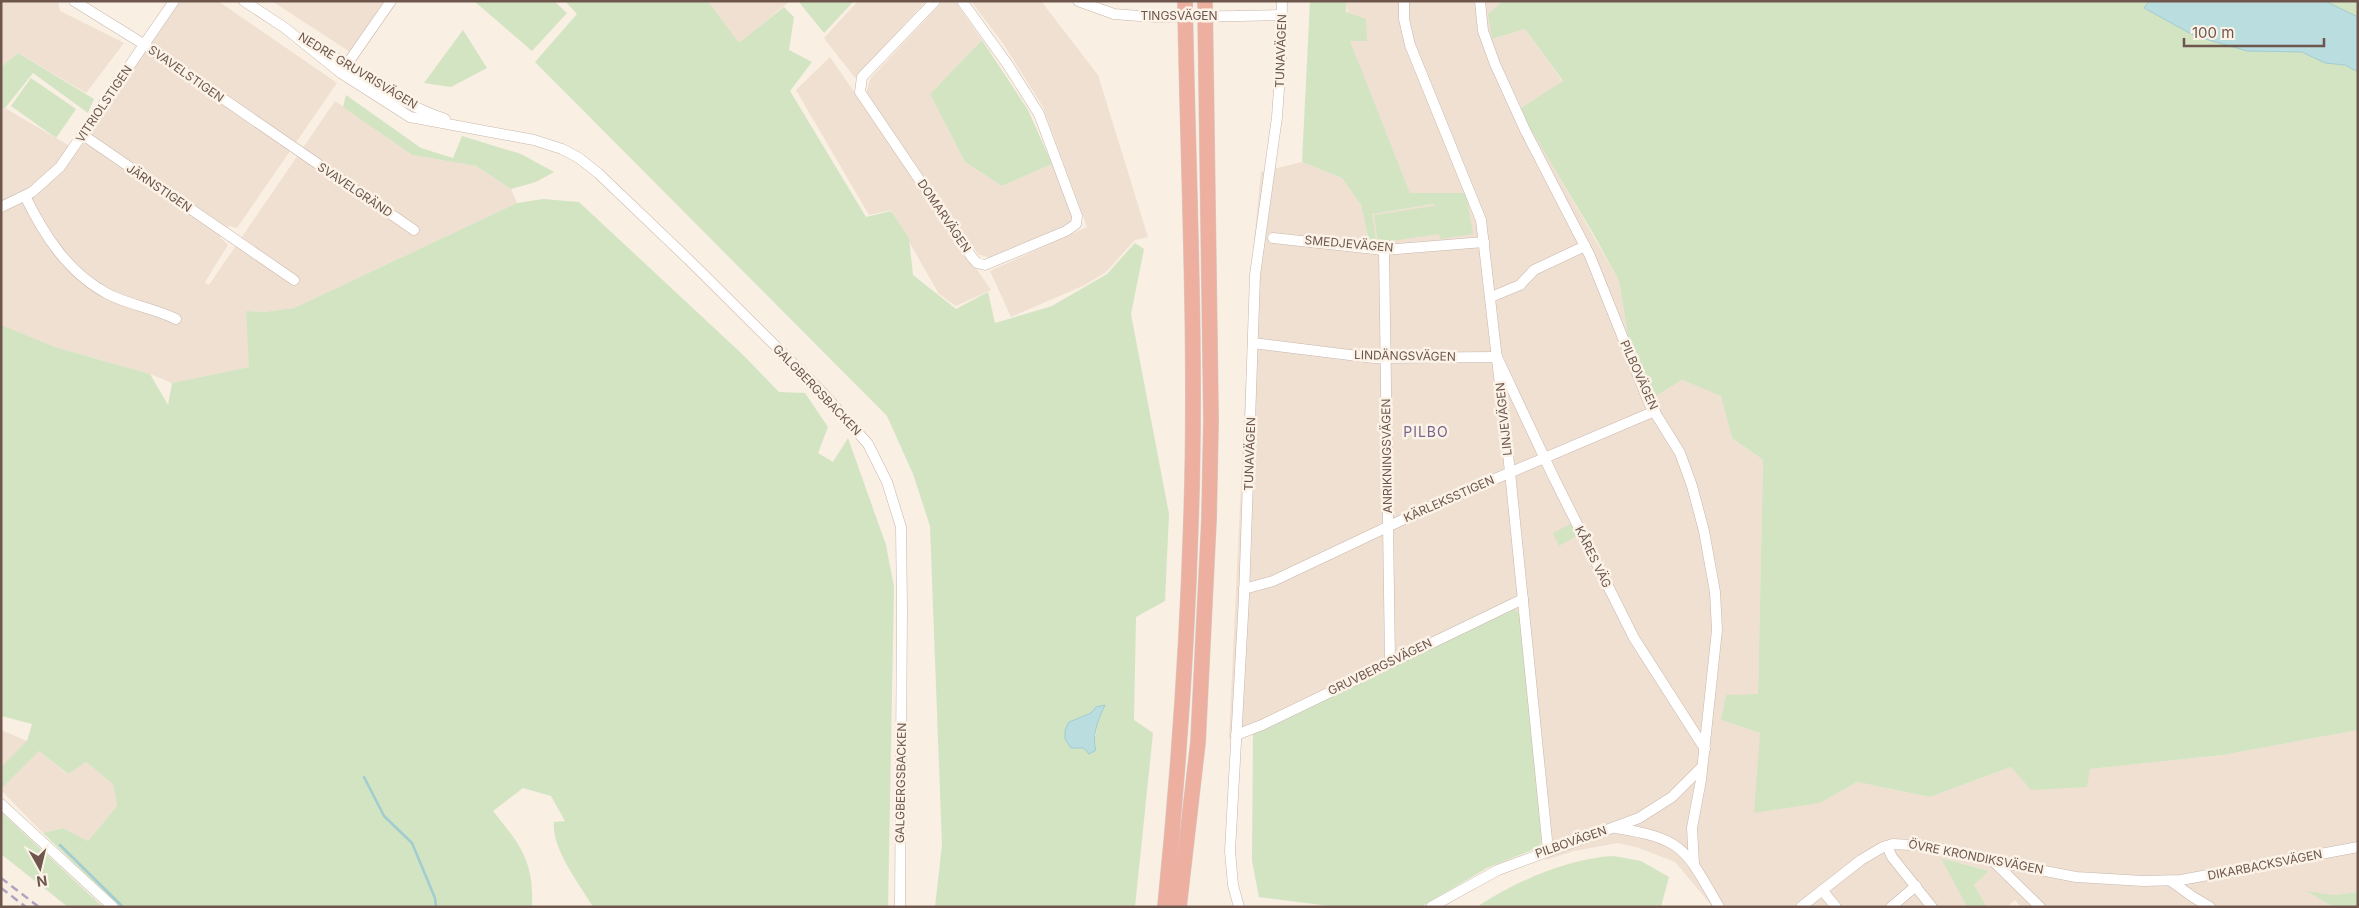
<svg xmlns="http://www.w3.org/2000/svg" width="2359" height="908" viewBox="0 0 2359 908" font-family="Inter,sans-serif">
<rect width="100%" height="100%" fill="#f9efe3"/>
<g fill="#f0e0d2">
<polygon points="1,1 58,1 60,11 124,43 86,93 18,53 1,67"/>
<polygon points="180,1 218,1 337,83 237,228 229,226 220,237 228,245 205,282 209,285 335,101 412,155 476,166 511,189 517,203 294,308 264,312 246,311 250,367 172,383 150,374 55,347 7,329 1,325 1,108 5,108 78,151"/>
<polygon points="272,1 384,1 350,52"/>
<polygon points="708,1 790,1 739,44"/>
<polygon points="858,1 926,1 855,78 824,38"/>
<polygon points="943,1 956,3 982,40 930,94 965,162 1002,186 1052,164 1073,217 1069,225 990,258 978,254 866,94 870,79"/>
<polygon points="971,1 1041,1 1098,75 1148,237 1135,240 1106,272 1085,285 1011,317 990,271 1087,227 1043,107 1004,45"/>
<polygon points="1347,1 1503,1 1489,14 1492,39 1525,29 1563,82 1520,108 1619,281 1628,336 1656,396 1682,380 1722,396 1732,438 1763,460 1758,694 1721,720 1760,733 1820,803 1857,782 1930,797 2011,767 2086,787 2090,769 2223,755 2358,730 2358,892 2334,895 2308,892 2333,907 2021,907 2015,900 2007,907 1987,907 1974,885 1989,871 1942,858 1967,907 1713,907 1675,862 1639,848 1618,843 1574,851 1546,860 1540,847 1542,830 1514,608 1253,734 1229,739 1251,272 1261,172 1302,162 1342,178 1361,205 1369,241 1376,240 1371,214 1435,204 1466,193 1410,193 1349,40"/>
<polygon points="830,57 991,290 956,306 939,294 891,210 869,215 796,90"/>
<polygon points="1,730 27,741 67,774 86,762 113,784 117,806 88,841 63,828 43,833 1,790"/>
</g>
<g fill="#d3e4c3" fill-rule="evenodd">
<polygon points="474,1 554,1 567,13 532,51"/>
<path d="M565,1H708L739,43L784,7L794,17L789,50L812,62L790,91L866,217L891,211L909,238L913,275L956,309L988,292L995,323L1052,306L1107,274L1135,243L1144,249L1131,314L1169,514L1165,601L1136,617L1134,720L1153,733L1135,907H935L942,845L930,526L913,474L887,416L535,62L577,14ZM1091,713L1101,714L1097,719L1096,735L1089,754L1084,748L1065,739V730L1069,722Z"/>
<polygon points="798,1 854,1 824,33"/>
<polygon points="1310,1 1347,1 1346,12 1366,19 1367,41 1350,41 1410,193 1466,193 1473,234 1440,239 1439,234 1378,243 1374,215 1434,206 1438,230 1434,204 1372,214 1376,240 1369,241 1361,205 1342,178 1302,162"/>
<polygon points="1503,1 2149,1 2144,9 2247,51 2302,52 2325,63 2345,65 2358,72 2358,730 2223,755 2090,769 2087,787 2031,790 2011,767 1930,797 1857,782 1820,803 1754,813 1760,733 1721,720 1726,695 1758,694 1763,460 1732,438 1721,396 1682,380 1656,396 1628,336 1619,281 1594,235 1519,109 1563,81 1525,29 1492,39 1488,14"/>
<polygon points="2325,1 2358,1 2358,17"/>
<polygon points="463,30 487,68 451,87 424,83"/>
<polygon points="982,40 1028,110 1052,164 1002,186 965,162 930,94"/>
<polygon points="18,53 94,99 88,113 33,73 5,108 1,108 1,67"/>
<polygon points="31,78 76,109 56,138 11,106"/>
<polygon points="346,95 421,148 453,158 462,136 521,154 554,172 536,182 511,189 476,166 412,155 343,107"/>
<path d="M543,199L579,202L741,353L779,392L805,393L828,427L818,453L833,462L848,438L886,545L894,587L888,907H593C580,885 551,848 554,822L565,821L551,796L523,788L493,811C520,845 534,860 532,907H119L43,833L63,828L88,841L117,806L113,784L86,762L68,774L39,751L1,789V767L27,741L32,724L1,716V325L55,347L150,374L168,405L172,383L249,367L246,311L264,312L294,308L517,203Z"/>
<polygon points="1570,524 1577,536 1559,546 1553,533"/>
<polygon points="1514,608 1520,615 1542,830 1540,847 1487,868 1421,907 1338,907 1259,897 1252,861 1253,734"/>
<polygon points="1,812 103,907 68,907 1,854"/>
<path d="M1614,856L1641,861L1669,877L1661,907H1477C1514,882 1569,858 1614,856Z"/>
<polygon points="1941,858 1989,871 1974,885 1987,907 1967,907"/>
<polygon points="2306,891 2334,895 2358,892 2358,907 2333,907"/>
</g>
<g fill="#badde0" stroke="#a1ccd0">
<polygon points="2149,1 2325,1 2358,17 2358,72 2345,65 2325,63 2302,52 2247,51 2195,36 2144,8"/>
<path d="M1105,705C1099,718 1091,736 1096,750L1089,754L1084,748H1071L1065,739V730L1069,722L1091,713L1096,707Z"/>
</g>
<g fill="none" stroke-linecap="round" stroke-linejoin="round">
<g stroke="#a1ccd0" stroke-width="2.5">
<polyline points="364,777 384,816 412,843 435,898 436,907"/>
<polyline points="60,845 123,907"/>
</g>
<defs>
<g id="minor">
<polyline points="74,1 145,45 414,230"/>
<polyline points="244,1 285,28 341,73 410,117 534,140 562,149 579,158 598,173 689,260 822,392 868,444 887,482 901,527 902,609 900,907"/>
<polyline points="935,1 862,77 860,92 971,256 977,263 985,265 1066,231 1076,224 1077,216 1039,114 1008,65 962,1"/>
<polyline points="1078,1 1114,14 1152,17"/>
<polyline points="1404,1 1404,19 1410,45 1481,220 1510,472 1548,850"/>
<polyline points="1480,1 1483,31 1495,64 1525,130 1590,256 1649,403 1680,453 1692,486 1704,531 1715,592 1717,630 1701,780 1692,828 1694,864"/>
<polyline points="1239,16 1282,15"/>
<path d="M311,41C354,70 396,103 445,119"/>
<polyline points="343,70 391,1"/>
<polyline points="83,135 294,280"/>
<path d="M25,196C44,235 68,273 108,294C129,305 154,308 176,319"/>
<polyline points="1,207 32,192 60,167 174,1"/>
<polyline points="1273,238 1384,250 1484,242"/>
<polyline points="1384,250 1390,661"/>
<polyline points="1491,297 1520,285 1534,270 1585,246"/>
<polyline points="1253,343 1374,358 1497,357 1553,476 1634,638 1705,749"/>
<polyline points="1244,589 1273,581 1436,504 1655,411"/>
<polyline points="1236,735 1262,725 1523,599"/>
<polyline points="1,804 113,907"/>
<path d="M1616,828C1685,839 1685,849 1719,907"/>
<polyline points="1887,846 1892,857 1932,907"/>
<polyline points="1994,862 2040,907"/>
<polyline points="2171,881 2193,897 2210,907"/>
<polyline points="1822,890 1836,907"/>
<polyline points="1239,907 1233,885 1230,851 1244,597 1255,275 1277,117 1281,61 1282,1"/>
<polyline points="1431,907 1498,870 1639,818 1672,797 1702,767"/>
<polyline points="1801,907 1861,860 1883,847 1893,844 1929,846 1993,861 2076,877 2143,881 2181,880 2358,847"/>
<polyline points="1891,907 1916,886"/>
</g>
<g id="highway">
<path d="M1165,907C1178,778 1187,650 1191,521C1197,348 1188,174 1185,1"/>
<polyline points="1179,907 1198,742 1209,519 1211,420 1205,1"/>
</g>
</defs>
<use href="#minor" stroke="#c8b6ab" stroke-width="11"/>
<use href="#highway" stroke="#d6d0cd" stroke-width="16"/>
<use href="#minor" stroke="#fff" stroke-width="10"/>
<use href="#highway" stroke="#edafa0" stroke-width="15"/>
<g stroke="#b1a3c0" stroke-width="2.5" stroke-dasharray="8 5" stroke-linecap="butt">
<polyline points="1,878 39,907"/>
<polyline points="1,888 26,907"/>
</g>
<defs>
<polyline id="minor-bridge" points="1152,17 1239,16"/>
</defs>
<use href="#minor-bridge" stroke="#c8b6ab" stroke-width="11" stroke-linecap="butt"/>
<use href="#minor-bridge" stroke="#fff" stroke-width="10"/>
</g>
<g text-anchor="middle" stroke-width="5" stroke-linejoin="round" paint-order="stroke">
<g font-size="12" fill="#6e564c" stroke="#fcf3e8">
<text x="1179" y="20">TINGSVÄGEN</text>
<text transform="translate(1281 51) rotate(-88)" y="4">TUNAVÄGEN</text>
<text transform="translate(358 71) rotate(31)" y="4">NEDRE GRUVRISVÄGEN</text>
<text transform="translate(186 74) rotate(35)" y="4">SVAVELSTIGEN</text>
<text transform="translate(104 104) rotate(-56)" y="4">VITRIOLSTIGEN</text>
<text transform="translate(159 188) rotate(34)" y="4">JÄRNSTIGEN</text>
<text transform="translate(355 190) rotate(34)" y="4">SVAVELGRÄND</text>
<text transform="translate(944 216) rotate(56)" y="4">DOMARVÄGEN</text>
<text transform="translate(1349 244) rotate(5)" y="4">SMEDJEVÄGEN</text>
<text transform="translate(1405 356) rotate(1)" y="4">LINDÄNGSVÄGEN</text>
<text transform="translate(1639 375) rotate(66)" y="4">PILBOVÄGEN</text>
<text transform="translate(817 390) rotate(46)" y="4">GALGBERGSBACKEN</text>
<text transform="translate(1504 419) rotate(-96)" y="4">LINJEVÄGEN</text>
<text transform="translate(1250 454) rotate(-88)" y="4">TUNAVÄGEN</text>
<text transform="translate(1387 456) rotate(-91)" y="4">ANRIKNINGSVÄGEN</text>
<text transform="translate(1449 499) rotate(-24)" y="4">KÄRLEKSSTIGEN</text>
<text transform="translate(1593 557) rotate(64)" y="4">KÅRES VÄG</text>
<text transform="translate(1380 667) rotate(-26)" y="4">GRUVBERGSVÄGEN</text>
<text transform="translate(901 783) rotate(-89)" y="4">GALGBERGSBACKEN</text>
<text transform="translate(1571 842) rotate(-19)" y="4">PILBOVÄGEN</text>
<text transform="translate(1976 857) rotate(11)" y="4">ÖVRE KRONDIKSVÄGEN</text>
<text transform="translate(2265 865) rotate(-11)" y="4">DIKARBACKSVÄGEN</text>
</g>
<g font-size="14" letter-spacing="1" fill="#7a648b" stroke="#fcf3e8">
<text x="1426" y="437">PILBO</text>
</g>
</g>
<rect width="2359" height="908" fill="none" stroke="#6e564c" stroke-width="5"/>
<g transform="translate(40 868) rotate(172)" stroke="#fcf3e8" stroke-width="4" paint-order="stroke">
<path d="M0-4L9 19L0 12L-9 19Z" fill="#6e564c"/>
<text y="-8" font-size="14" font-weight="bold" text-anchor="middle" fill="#6e564c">N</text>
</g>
<path d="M2184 38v8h140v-8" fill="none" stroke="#6e564c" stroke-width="2.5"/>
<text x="2192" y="38" font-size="15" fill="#6e564c" stroke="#fcf3e8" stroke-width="4" paint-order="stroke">100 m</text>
</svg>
